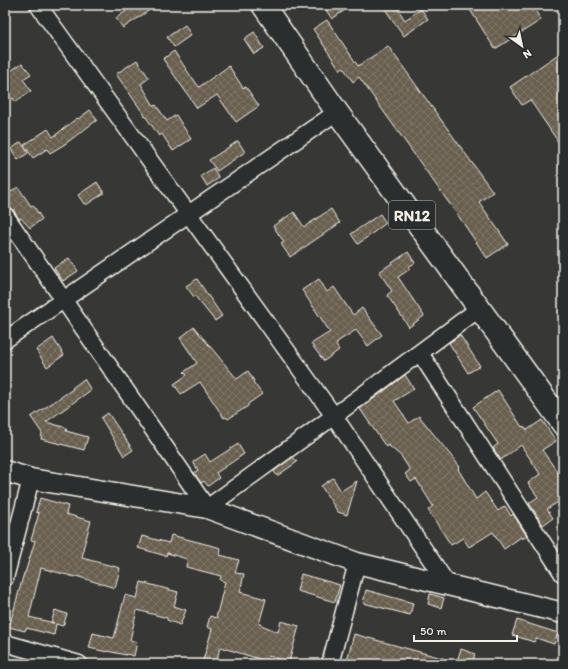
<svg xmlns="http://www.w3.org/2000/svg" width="568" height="669" viewBox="0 0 568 669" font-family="Itim,sans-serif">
<defs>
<pattern id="building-cross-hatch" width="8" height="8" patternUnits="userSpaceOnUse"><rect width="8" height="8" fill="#695e50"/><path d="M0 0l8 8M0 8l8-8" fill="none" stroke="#7f7669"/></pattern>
</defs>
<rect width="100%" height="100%" fill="#373735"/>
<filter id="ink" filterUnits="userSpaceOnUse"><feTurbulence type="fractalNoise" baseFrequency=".025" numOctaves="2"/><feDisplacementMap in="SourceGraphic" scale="8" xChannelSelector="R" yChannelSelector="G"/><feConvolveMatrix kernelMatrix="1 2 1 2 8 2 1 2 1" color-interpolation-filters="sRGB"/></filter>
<g filter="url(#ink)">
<g fill="url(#building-cross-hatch)" stroke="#f4f1e8">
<polygon points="135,5 157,5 123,28 116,18"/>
<polygon points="334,5 352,5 332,19 326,10"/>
<polygon points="382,5 395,5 405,20 421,9 428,19 404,36"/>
<polygon points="467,5 532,5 541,20 495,49"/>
<polygon points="327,20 358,66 388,46 493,192 479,202 508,244 487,258 459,217 359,77 353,82 343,67 340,70 313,29"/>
<polygon points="185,25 191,35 174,47 167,37"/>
<polygon points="254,32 264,48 254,54 244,39"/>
<polygon points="174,51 192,78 192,77 199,87 229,66 243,88 246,87 259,106 236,122 217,95 197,108 163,59"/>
<polygon points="563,51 563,149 530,100 522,105 510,87"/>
<polygon points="137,60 149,78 141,84 154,106 156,105 167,121 176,115 191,139 173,151 162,134 159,136 116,74"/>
<polygon points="22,63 31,74 23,79 31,91 15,102 13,98 5,103 5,75"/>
<polygon points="90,110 97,120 65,144 50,153 47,149 33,158 24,145 48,129 53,137 77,118 78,119"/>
<polygon points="238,141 245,152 217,171 209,160"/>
<polygon points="21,142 28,153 18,160 11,149"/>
<polygon points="213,168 219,178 207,186 201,176"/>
<polygon points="97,182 104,193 86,205 85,203 84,204 78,195"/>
<polygon points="18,187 31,206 33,205 42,219 30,228 21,218 19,219 13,209 9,207 5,206 5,196"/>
<polygon points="331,209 340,223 290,257 281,244 284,242 273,226 294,212 304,227"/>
<polygon points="380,214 386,223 358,244 351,234"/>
<polygon points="408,252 415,263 408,267 410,269 398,277 424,316 409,327 387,295 392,291 379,272"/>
<polygon points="69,258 78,271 63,281 54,268"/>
<polygon points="197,279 222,316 215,321 195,296 194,297 186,286"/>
<polygon points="319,279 327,292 334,287 353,315 362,308 382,335 368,346 356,330 337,342 338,343 336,345 339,350 324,361 311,344 330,332 302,290"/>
<polygon points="194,327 237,379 248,371 254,381 253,382 262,394 248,404 248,406 228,419 226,417 224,418 200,382 181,394 174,384 187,375 184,372 197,363 180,338"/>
<polygon points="460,335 480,366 468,373 449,343"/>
<polygon points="53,338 64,355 47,367 36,350"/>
<polygon points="405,375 414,389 394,401 409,423 419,416 460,467 458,469 476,499 485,492 498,511 505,506 511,516 513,514 527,536 522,539 521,537 504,549 493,532 469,547 463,538 451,545 428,510 433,506 416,479 411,482 405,474 410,470 401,456 388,445 386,447 360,409"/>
<polygon points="84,379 91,390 46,422 67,428 66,431 88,437 84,450 41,439 42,433 31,417 73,389 72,388"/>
<polygon points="498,390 522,427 524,426 527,430 542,420 556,441 542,450 563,480 563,499 547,509 553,518 543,525 529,503 538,497 528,483 540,474 521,445 501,460 493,448 498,444 473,407"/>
<polygon points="108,413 133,450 124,456 101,418"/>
<polygon points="238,444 244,454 216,473 219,478 208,486 204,481 201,483 194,473 198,470 193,462 205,454 210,462"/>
<polygon points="293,457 297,462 277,476 274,471"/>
<polygon points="333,478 341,491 357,481 347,515 338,512 321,486"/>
<polygon points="40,498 68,506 66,514 91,521 83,549 84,549 82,558 120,568 115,588 76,576 75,577 41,568 29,617 54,623 51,623 55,610 67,614 63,626 56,624 54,635 26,628 25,631 9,627 24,573 25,573 35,541 31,540 39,513 36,512"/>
<polygon points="171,535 221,548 220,555 239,560 235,573 244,574 240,592 266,599 259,624 278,632 281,621 299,626 289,662 268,656 266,661 220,647 216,664 202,664 212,629 207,627 210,616 216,618 225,582 220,580 221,576 186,567 187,559 167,553 166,556 138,548 142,536 169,543"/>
<polygon points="301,574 340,585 335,602 297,591"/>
<polygon points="141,582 178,592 174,606 186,610 180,625 167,620 167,618 137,610 130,640 137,642 134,656 126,654 126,655 107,651 107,652 89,648 93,633 114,638 125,595 137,598"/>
<polygon points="366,590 413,603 410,615 363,603"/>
<polygon points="430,594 444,598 441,608 428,604"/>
<polygon points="517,620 558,633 554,644 536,638 534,642 512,635"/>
<polygon points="354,634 449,660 449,664 412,664 399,660 398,664 346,664"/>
<polygon points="461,649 475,654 472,664 456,664"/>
</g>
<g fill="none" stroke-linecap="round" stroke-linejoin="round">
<defs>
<g id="minor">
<polyline points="38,5 334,416 448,585"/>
<polyline points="5,215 207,508 334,416 480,308"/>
<polyline points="5,340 337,112"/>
<polyline points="420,353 563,574"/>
<polyline points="5,578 31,479"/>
<polyline points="5,643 79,664"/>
<polyline points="330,664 357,563"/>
</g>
<polyline id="tertiary" points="5,471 31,479 207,508 357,563 448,585 563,613"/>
<polyline id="primary" points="263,5 337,112 563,424"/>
</defs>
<use href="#minor" stroke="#f4f1e8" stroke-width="19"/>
<use href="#tertiary" stroke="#f4f1e8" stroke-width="23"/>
<use href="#primary" stroke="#f4f1e8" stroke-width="25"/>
<use href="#minor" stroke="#2a2d2e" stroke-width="16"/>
<use href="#tertiary" stroke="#2a2d2e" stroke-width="20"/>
<use href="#primary" stroke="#2a2d2e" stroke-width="22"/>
</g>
</g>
<g text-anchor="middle" stroke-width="3" stroke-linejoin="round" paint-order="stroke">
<rect fill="#2a2d2e" stroke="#b7b6b0" stroke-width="1" x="389" y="201" width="46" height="28" rx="3"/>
<g font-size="16" font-weight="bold" fill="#f4f1e8">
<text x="412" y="221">RN12</text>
</g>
</g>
<rect width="568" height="669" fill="none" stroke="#2a2d2e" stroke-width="20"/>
<rect x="10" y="10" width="548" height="649" fill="none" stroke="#f4f1e8" stroke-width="1.5" filter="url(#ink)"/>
<g transform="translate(522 46) rotate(147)" stroke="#2a2d2e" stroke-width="3" paint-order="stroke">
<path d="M0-3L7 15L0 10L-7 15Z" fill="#f4f1e8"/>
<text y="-6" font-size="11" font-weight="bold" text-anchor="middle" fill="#f4f1e8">N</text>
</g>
<path d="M414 635v6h103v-6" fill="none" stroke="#f4f1e8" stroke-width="2"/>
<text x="420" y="635" font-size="12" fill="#f4f1e8" stroke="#2a2d2e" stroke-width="3" paint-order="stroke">50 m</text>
</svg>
